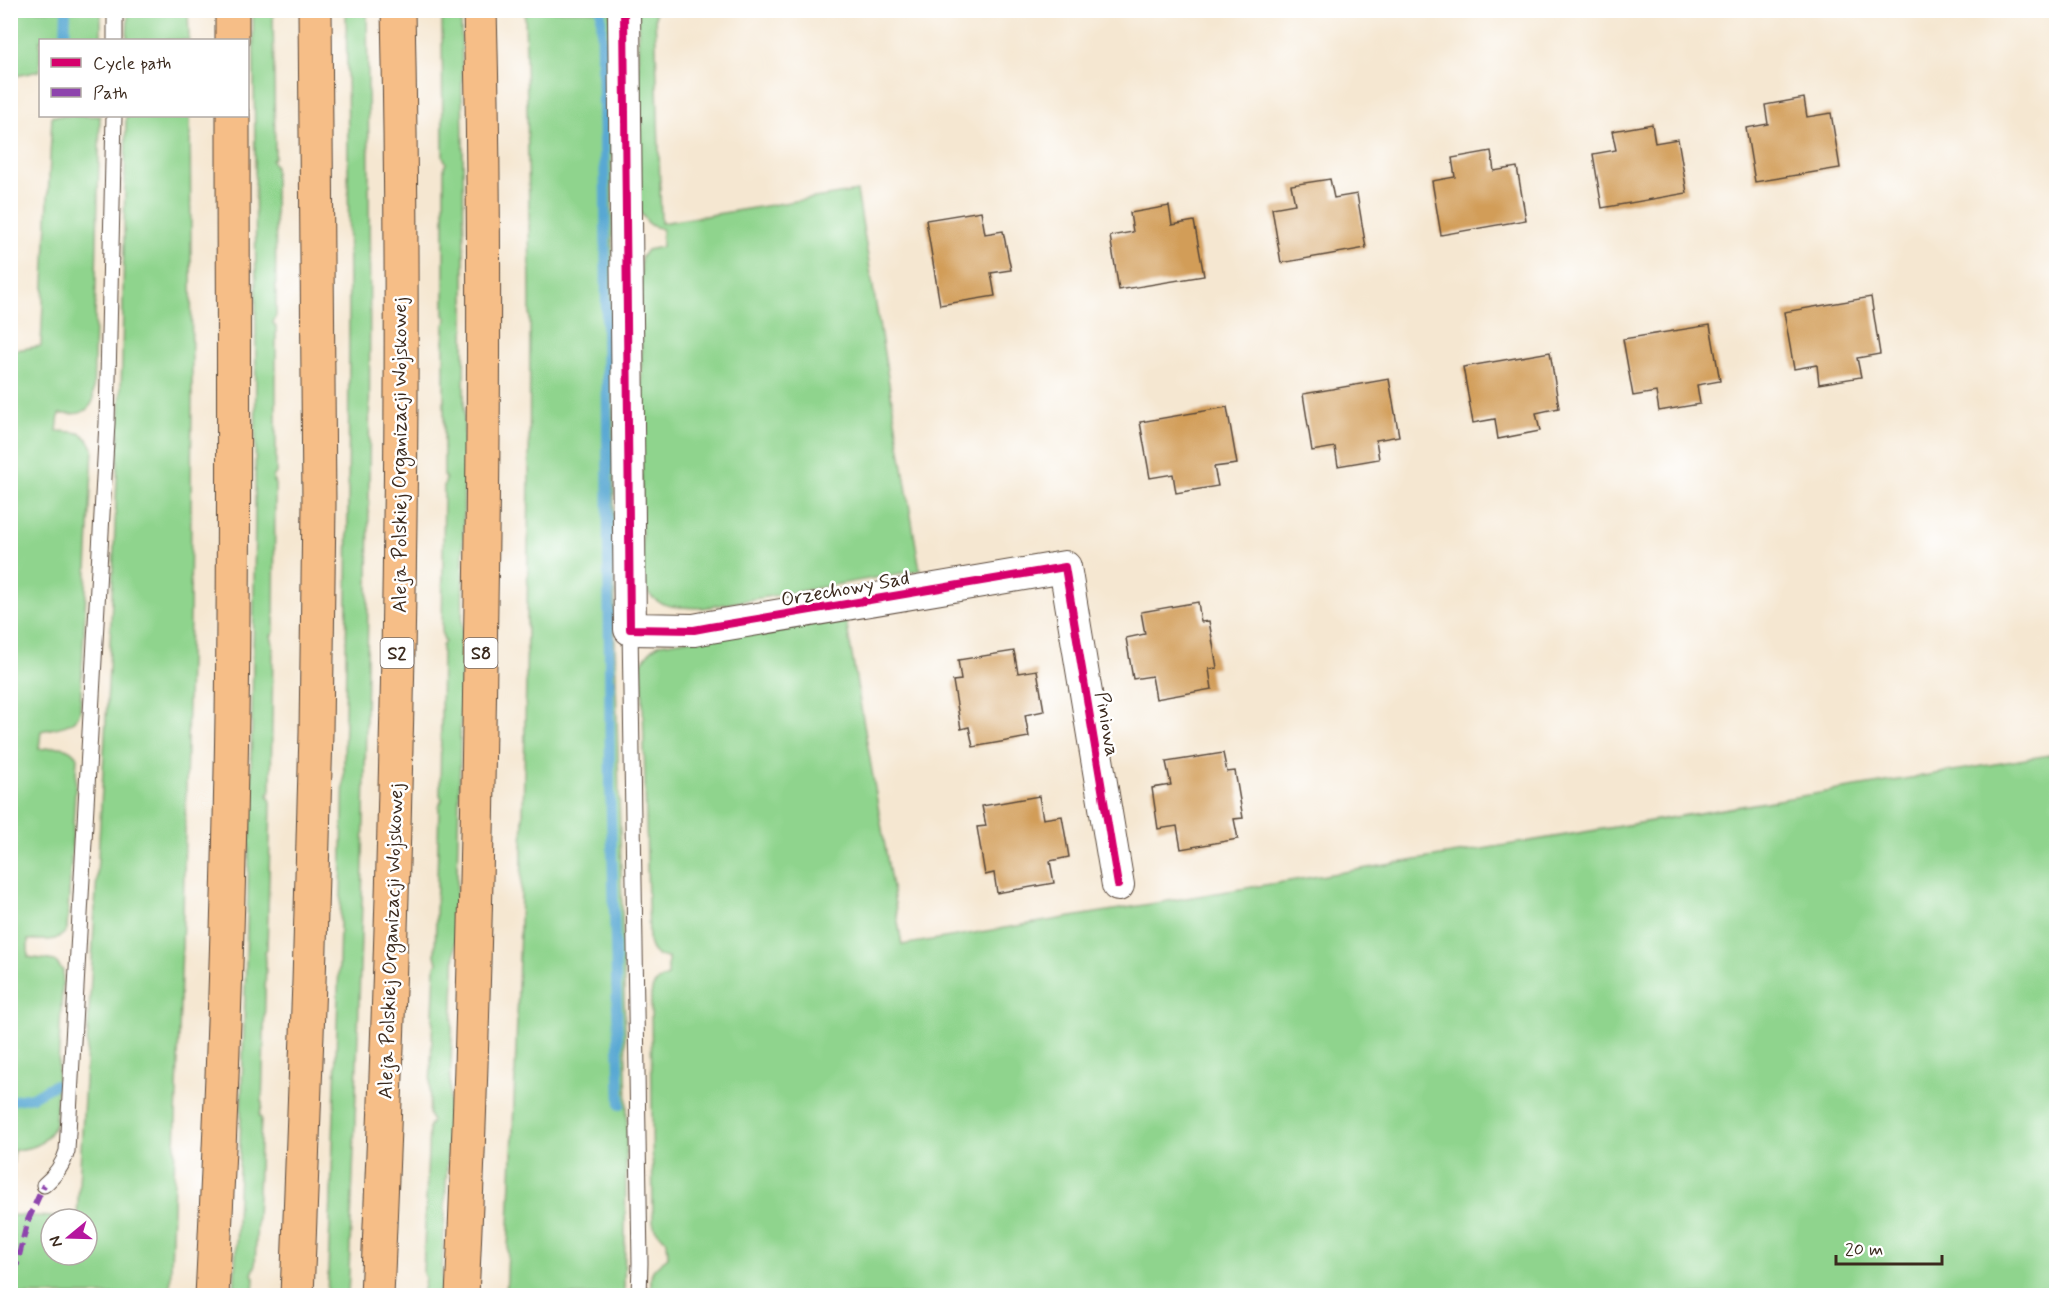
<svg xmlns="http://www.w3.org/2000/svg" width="2067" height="1306" viewBox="0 0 2067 1306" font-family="Mynerve,sans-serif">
<rect width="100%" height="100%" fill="#fff"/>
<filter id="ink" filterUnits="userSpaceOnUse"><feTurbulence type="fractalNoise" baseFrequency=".0167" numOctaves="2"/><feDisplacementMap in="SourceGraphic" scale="12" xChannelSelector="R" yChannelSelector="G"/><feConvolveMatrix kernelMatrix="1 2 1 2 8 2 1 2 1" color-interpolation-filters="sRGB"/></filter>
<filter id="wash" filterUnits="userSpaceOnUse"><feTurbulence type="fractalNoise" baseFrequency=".008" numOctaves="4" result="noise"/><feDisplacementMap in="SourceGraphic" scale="24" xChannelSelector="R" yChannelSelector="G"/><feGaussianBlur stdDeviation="1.35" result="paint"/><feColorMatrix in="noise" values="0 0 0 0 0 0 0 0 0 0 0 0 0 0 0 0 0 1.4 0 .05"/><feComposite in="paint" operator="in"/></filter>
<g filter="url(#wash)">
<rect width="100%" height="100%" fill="#f5e7d1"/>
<g fill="#8fd48d" stroke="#657f56" stroke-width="1.5" fill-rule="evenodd">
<polygon points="11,10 101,11 101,40 40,40 40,71 11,77"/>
<path d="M367,10C374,439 367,867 348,1295L327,1296C345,867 354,439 346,11Z"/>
<polygon points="128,11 188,11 189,40 127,40"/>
<path d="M273,11L275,157L272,160L275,168L276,315L273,323L276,327V473L273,477L275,485L274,632L271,636L273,644L271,790L268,795L271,802L267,949L264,953L266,961L262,1107L259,1115L261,1118L255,1267L252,1274L254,1278L253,1295L234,1296C252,867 261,439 253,11Z"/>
<path d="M461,11C469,439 462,868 441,1295L422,1296L425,1278L423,1274L429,1126L432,1122L429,1114L435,966L437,963L435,955L439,807L442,799L440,795L442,646L445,642L442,634L444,486L446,479L444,475V326L447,319L444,315V167L446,163L443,156L442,11Z"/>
<path d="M525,11H611L615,640L627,1107L624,1295L506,1296C521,971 529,646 530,321C530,217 527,114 525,11Z"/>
<path d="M638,11H655L661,223L857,191L920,570L703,608C675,606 657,611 642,584L641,258L647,250L662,247V229L650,225L639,211Z"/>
<path d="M52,116H100L93,401C86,416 74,414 59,414L57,431C76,433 83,428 93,448L80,712C74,728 55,727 41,731L39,749C54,748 66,742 77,757L67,929C59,944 42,939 28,940V957L55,961L63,971L55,1125C43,1145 37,1148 14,1150L11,1215L77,1218L109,668L122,362L126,116H190L192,389L190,617L183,915L170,1295H11L10,351L41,346ZM51,1219H87V1255H51Z"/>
<path d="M845,615L902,945L2056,754V1295H651C651,1271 648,1272 668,1257L667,1241L655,1229L653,1222L651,996C652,984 657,980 668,976V958C656,957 651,952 649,941L642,662L652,649L660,644Z"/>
</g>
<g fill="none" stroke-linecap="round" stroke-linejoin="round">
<g stroke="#59a8d3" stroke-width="10">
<polyline points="601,10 605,195 610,785 620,1105"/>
<polyline points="65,40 66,10"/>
<polyline points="10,1101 32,1097 54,1085"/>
</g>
</g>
<g id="blocks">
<g fill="#d29d58">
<polygon points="1804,98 1807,117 1831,113 1840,168 1755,182 1746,128 1768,124 1765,105"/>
<polygon points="1652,124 1655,143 1678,139 1687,193 1602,208 1593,154 1616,150 1612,131"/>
<polygon points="1491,151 1494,171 1517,167 1526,220 1441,235 1432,181 1455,177 1452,158"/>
<polygon points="1330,179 1334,198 1357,194 1366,248 1281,263 1272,208 1295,204 1291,185"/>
<polygon points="1169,206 1172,225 1194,221 1204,276 1119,290 1110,236 1133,232 1130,213"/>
<polygon points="981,211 985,234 1003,231 1011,270 991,273 995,296 940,305 926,220"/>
<polygon points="1871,297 1880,354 1857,358 1861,377 1819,384 1817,365 1794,369 1784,312"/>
<polygon points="1710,325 1720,381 1697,385 1700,404 1659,411 1656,392 1633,396 1623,339"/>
<polygon points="1550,352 1559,408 1536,413 1540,431 1498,439 1495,419 1473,423 1463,367"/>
<polygon points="1389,379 1399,436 1376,440 1379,459 1338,466 1335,447 1312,451 1303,394"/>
<polygon points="1227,407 1237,464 1214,467 1218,486 1176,493 1173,474 1150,478 1140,422"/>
<polygon points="1198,602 1201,622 1209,621 1213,644 1217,668 1209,669 1212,689 1156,699 1152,676 1133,679 1126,638 1145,634 1141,612"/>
<polygon points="1014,651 1018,673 1037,670 1044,711 1025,715 1029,737 973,747 969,727 961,729 953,681 961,680 958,660"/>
<polygon points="1223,753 1227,772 1235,771 1243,818 1234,819 1238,839 1181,849 1177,826 1158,829 1152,788 1171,785 1166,762"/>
<polygon points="1039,796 1043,819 1062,816 1069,857 1050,861 1054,883 997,893 994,873 985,875 977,827 986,826 982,806"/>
</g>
</g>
</g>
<g filter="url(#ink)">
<use href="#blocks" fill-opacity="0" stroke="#574639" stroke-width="1.5"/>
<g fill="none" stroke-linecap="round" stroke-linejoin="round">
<defs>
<g id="lane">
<polyline points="115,40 115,10"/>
<polyline points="630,629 640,1263 639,1296"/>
<path d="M44,1185C56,1175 63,1165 67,1151L107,423L114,116"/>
</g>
<polyline id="street" points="624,10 630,629 694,630 710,627 1065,567 1118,885"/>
<g id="highway">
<polyline points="232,10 232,40"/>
<path d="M212,1296C222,1102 229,908 232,715C235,515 233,315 233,116"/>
<polyline points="297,1296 309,982 316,733 319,504 315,10"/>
<path d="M377,1296C396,868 407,439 398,10"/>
<path d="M462,1296C472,1085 477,874 480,663C484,445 486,228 480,10"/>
</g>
</defs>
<use href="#lane" stroke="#574639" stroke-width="17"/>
<use href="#street" stroke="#574639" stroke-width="34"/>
<use href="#highway" stroke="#574639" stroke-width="35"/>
<use href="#lane" stroke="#fff" stroke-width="15"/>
<use href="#street" stroke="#fff" stroke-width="32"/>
<use href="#highway" stroke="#f6be87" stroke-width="33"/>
<polyline stroke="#8e44ad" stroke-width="6" stroke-dasharray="12 6" stroke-linecap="butt" points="10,1291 28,1220 44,1185"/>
<defs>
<polyline id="cycleway" points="624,10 630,629 694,630 710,627 1065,567 1118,885"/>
</defs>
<use href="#cycleway" stroke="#fff" stroke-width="11"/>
<use href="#cycleway" stroke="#d6006c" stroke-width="8"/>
</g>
</g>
<g text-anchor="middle" stroke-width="5" stroke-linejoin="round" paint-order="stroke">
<g fill="#fff" stroke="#766a62" stroke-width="1.5">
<rect x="380.5" y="638" width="33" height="30" rx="4.5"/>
<rect x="464.5" y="638" width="33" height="30" rx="4.5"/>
</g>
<g font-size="18" font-weight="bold" fill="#3b2a1e">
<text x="397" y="659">S2</text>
<text x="481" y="659">S8</text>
</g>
<g font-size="20" fill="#3b2a1e" stroke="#fff">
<text transform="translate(399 455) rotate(-90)" y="7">Aleja Polskiej Organizacji Wojskowej</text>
<text transform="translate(845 588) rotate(-10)" y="7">Orzechowy Sad</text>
<text transform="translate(1108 724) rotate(80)" y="7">Piniowa</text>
<text transform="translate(390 941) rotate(-88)" y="7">Aleja Polskiej Organizacji Wojskowej</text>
</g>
</g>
<rect width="2067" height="1306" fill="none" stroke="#fff" stroke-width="36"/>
<rect x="39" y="39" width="210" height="78" fill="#ffffff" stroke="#b1aaa5" stroke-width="1.5"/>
<rect x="51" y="58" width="30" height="9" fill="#d6006c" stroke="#b1aaa5" stroke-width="1.5"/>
<text x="93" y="69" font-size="18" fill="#3b2a1e">Cycle path</text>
<rect x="51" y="88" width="30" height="9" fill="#8e44ad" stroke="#b1aaa5" stroke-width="1.5"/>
<text x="93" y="99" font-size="18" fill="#3b2a1e">Path</text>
<g transform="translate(69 1237) rotate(251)"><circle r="28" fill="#ffffff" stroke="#b1aaa5" stroke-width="1.5"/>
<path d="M0-4.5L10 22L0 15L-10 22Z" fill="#b5179e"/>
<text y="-9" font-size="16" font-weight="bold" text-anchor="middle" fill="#3b2a1e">N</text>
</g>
<path d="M1836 1255v9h106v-9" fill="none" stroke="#3b2a1e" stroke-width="3"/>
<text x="1845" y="1255" font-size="18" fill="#3b2a1e" stroke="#ffffff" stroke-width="4.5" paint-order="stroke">20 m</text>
</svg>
